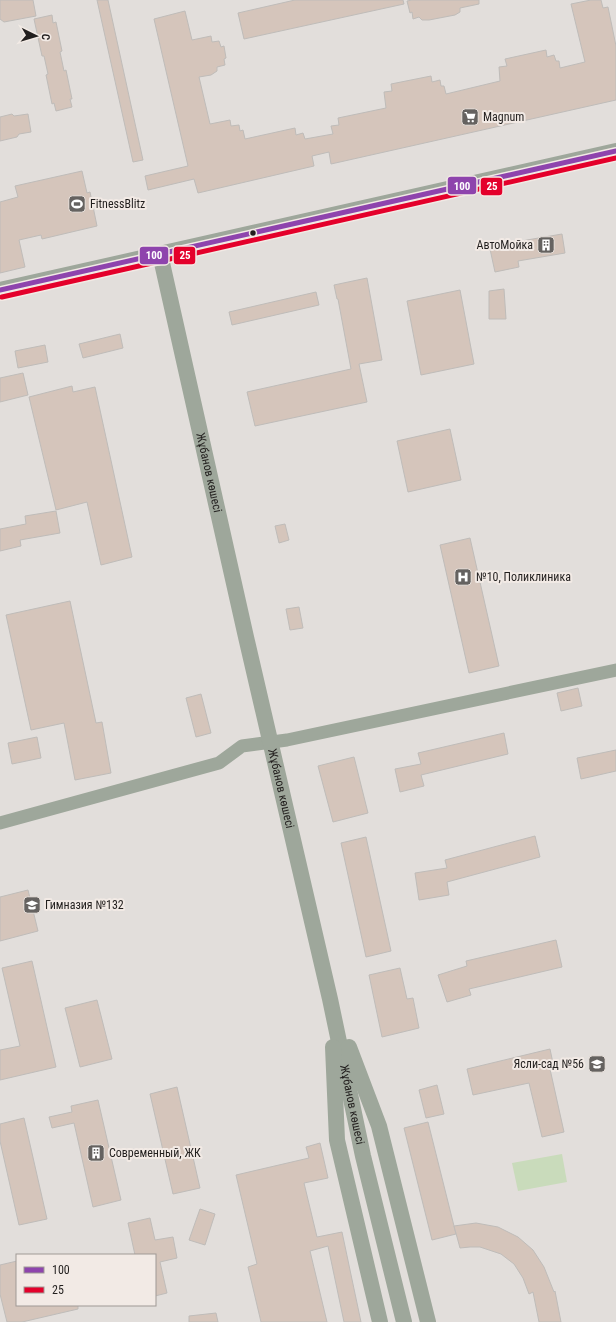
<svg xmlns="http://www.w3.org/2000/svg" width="616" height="1322" viewBox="0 0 616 1322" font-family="'Roboto Condensed',sans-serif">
<rect width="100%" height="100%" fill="#e2dedb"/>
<polygon fill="#c9dbbb" points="562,1154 567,1182 518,1191 512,1163"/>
<g fill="#d5c5bb" stroke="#bfbcb9">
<polygon points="0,0 33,0 36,16 4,22 0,19"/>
<polygon points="97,0 108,0 143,160 133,162"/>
<polygon points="295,0 403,0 404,4 244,39 238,13"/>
<polygon points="412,0 479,0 479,4 460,8 460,12 455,15 429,20 422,20 419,17 413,19 412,12 410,13 407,1"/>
<polygon points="591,0 601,0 603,8 608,7 616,46 616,100 331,164 329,152 312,156 314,166 198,193 194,179 148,190 145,176 188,166 154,19 185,11 192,40 211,36 212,42 219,41 221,47 224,46 226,58 224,59 225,65 217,67 217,71 211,75 199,77 210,124 230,120 231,126 239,125 240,131 243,130 245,139 295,128 296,135 303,133 305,139 333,134 331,126 339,125 338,118 386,108 384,92 392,91 391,84 431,76 432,82 440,80 441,86 444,86 446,94 500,81 499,67 507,66 505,59 546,50 547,57 554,55 556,61 559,61 560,68 585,62 571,4"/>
<polygon points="52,15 53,23 56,22 62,51 60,52 64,71 66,70 72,99 70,99 72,107 56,111 54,103 52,104 46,75 48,74 44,56 42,56 34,19"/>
<polygon points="12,114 14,116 28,114 31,132 19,134 17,137 0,141 0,117"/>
<polygon points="82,171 87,193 90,192 97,226 42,239 41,235 19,240 25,267 0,273 0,202 18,197 15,186"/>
<polygon points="562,234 565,253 518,261 519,267 495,272 490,249 527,240"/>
<polygon points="367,278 382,360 359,364 367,402 255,426 247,392 351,369 338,299 337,299 334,285"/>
<polygon points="504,289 506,319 489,319 489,291"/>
<polygon points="460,290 474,364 421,375 407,301"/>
<polygon points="316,292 319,305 232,325 229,312"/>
<polygon points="120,334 123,348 83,358 79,344"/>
<polygon points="45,345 48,362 18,368 15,351"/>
<polygon points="23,373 28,395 0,402 0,378"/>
<polygon points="72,386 73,392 95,387 132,557 101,565 87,502 56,510 29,397"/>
<polygon points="450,429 461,480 408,492 397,441"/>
<polygon points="56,511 60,533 20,540 21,546 0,551 0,529 26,524 25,516"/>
<polygon points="285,524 289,540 279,543 275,526"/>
<polygon points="470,538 499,666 469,673 440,545"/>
<polygon points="70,601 96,723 102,722 111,773 75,780 64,723 31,730 6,615"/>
<polygon points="299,607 303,628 290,630 286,609"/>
<polygon points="578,688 582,706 561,711 557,693"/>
<polygon points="201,694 211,733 196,737 186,698"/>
<polygon points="504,733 508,754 421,775 424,786 400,792 395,769 421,764 418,753"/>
<polygon points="37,737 41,758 12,764 8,743"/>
<polygon points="616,750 616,771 581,779 577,758"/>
<polygon points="354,757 368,813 333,822 318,766"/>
<polygon points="535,836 540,857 447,882 449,895 419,900 415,873 447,868 445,860"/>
<polygon points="366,837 391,951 366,957 341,843"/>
<polygon points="28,890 38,931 0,941 0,897"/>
<polygon points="556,940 562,967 469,989 471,995 447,1002 438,975 467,966 466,961"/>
<polygon points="32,961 56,1067 0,1080 0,1050 20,1046 2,968"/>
<polygon points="400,968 407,999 413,998 419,1028 382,1037 369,975"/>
<polygon points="97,1000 112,1059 80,1067 65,1008"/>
<polygon points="550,1049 554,1068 550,1069 564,1132 542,1137 529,1083 473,1095 467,1069"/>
<polygon points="437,1085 444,1114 426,1118 419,1090"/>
<polygon points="177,1087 200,1188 173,1194 150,1094"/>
<polygon points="98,1100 121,1200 93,1207 74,1123 52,1128 49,1117 72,1112 71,1106"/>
<polygon points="24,1118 47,1219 19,1225 0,1141 0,1124"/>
<polygon points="428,1122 456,1234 432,1240 404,1128"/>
<polygon points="320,1143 328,1178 304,1183 317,1237 342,1232 361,1322 344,1322 328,1246 310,1251 327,1322 261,1322 248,1267 257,1264 236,1175 309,1158 306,1147"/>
<polygon points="200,1209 215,1214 205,1245 189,1240"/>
<polygon points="150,1218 155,1240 173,1237 177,1258 160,1262 167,1293 155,1296 155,1255 135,1255 128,1223"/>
<polygon points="476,1223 498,1227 518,1237 533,1250 544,1267 554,1292 555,1291 561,1322 539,1322 533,1292 529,1294 523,1278 514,1264 501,1254 480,1247 470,1247 460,1248 454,1226"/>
<polygon points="17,1261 17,1305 78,1305 78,1309 22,1322 7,1322 0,1294 0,1265"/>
<polygon points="216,1313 218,1322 189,1322 189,1316"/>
</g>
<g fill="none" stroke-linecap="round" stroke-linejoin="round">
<polyline stroke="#9ea79b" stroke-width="13" points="0,823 219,763 242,746 287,740 616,670"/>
<g stroke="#9ea79b" stroke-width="16">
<path id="s1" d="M160,254L246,637L330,999L363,1156L404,1322"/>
<polyline points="0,290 616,151"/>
<polyline points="333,1047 337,1140 380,1322"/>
<polyline points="349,1047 379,1126 428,1322"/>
</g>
<defs>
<polyline id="bus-1" points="0,290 616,151"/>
<polyline id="bus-2" points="2,297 616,158"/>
</defs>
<use href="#bus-1" stroke="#f2eae5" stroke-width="8"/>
<use href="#bus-2" stroke="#f2eae5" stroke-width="8"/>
<use href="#bus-1" stroke="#8e44ad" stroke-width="5"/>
<use href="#bus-2" stroke="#e4002b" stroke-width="5"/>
</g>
<defs>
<symbol id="supermarket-square" viewBox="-11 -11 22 22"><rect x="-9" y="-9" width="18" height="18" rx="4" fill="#656260" stroke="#f2eae5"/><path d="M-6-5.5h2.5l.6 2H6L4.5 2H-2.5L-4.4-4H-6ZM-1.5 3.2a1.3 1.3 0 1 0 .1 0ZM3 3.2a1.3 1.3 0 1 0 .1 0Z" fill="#fff"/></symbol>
<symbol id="stadium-square" viewBox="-11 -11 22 22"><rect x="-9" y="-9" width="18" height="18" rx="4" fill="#656260" stroke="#f2eae5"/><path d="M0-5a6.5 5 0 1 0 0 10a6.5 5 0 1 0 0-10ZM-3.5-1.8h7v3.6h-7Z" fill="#fff"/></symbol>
<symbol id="building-square" viewBox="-11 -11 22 22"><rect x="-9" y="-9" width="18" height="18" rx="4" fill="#656260" stroke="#f2eae5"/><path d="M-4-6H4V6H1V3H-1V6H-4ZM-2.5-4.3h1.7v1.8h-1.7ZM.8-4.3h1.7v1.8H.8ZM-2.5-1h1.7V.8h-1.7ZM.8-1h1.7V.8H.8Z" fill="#fff"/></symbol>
<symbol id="hospital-square" viewBox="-11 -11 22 22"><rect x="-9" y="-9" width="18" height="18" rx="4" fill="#656260" stroke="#f2eae5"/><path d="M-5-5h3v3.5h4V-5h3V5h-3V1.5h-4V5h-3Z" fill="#fff"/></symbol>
<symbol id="school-square" viewBox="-11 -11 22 22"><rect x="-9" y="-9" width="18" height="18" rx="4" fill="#656260" stroke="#f2eae5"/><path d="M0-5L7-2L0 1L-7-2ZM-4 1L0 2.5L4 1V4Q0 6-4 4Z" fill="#fff"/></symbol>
</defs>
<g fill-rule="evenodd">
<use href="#supermarket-square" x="460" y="107" width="20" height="20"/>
<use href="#stadium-square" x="67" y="194" width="20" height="20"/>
<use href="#building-square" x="536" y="235" width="20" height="20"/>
<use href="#hospital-square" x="453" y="567" width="20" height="20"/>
<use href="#school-square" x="22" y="895" width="20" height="20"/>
<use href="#school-square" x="587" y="1054" width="20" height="20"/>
<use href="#building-square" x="86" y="1143" width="20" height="20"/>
</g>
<circle fill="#221f1e" stroke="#f2eae5" stroke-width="1.5" cx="253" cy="233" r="3.5"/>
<g text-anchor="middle" stroke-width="4" stroke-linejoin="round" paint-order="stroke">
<g font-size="12" fill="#221f1e" stroke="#f2eae5" text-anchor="start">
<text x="483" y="121">Magnum</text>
<text x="90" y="208">FitnessBlitz</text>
<text x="533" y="249" text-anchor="end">АвтоМойка</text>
<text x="476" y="581">№10, Поликлиника</text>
<text x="45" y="909">Гимназия №132</text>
<text x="584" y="1068" text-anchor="end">Ясли-сад №56</text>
<text x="109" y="1157">Современный, ЖК</text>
</g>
<g font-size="12" fill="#221f1e" stroke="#f2eae5">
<text dy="4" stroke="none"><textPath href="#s1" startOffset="224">Жұбанов көшесі</textPath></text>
<text dy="4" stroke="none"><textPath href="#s1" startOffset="548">Жұбанов көшесі</textPath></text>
<text dy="4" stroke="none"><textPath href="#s1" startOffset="872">Жұбанов көшесі</textPath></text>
</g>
</g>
<g stroke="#f2eae5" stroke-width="1.5">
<rect x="447" y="176" width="30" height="19" rx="4" fill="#8e44ad"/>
<rect x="480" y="177" width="23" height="19" rx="4" fill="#e4002b"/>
<rect x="139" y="246" width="30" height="19" rx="4" fill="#8e44ad"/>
<rect x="173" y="246" width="23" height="19" rx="4" fill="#e4002b"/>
</g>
<g font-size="11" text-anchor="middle" font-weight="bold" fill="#fff">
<text x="462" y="190">100</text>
<text x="492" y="190">25</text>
<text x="154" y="259">100</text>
<text x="185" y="259">25</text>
</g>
<rect x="16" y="1254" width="140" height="52" fill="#f2eae5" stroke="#9f9995"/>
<rect x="24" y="1267" width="20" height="6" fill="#8e44ad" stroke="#9f9995"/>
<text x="52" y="1274" font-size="12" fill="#221f1e">100</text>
<rect x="24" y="1287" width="20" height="6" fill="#e4002b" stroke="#9f9995"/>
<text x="52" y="1294" font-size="12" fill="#221f1e">25</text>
<g transform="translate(36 36) rotate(95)" stroke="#f2eae5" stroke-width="3" paint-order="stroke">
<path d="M0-3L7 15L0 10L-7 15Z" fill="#221f1e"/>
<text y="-6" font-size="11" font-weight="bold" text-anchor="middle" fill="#221f1e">С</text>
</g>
</svg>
